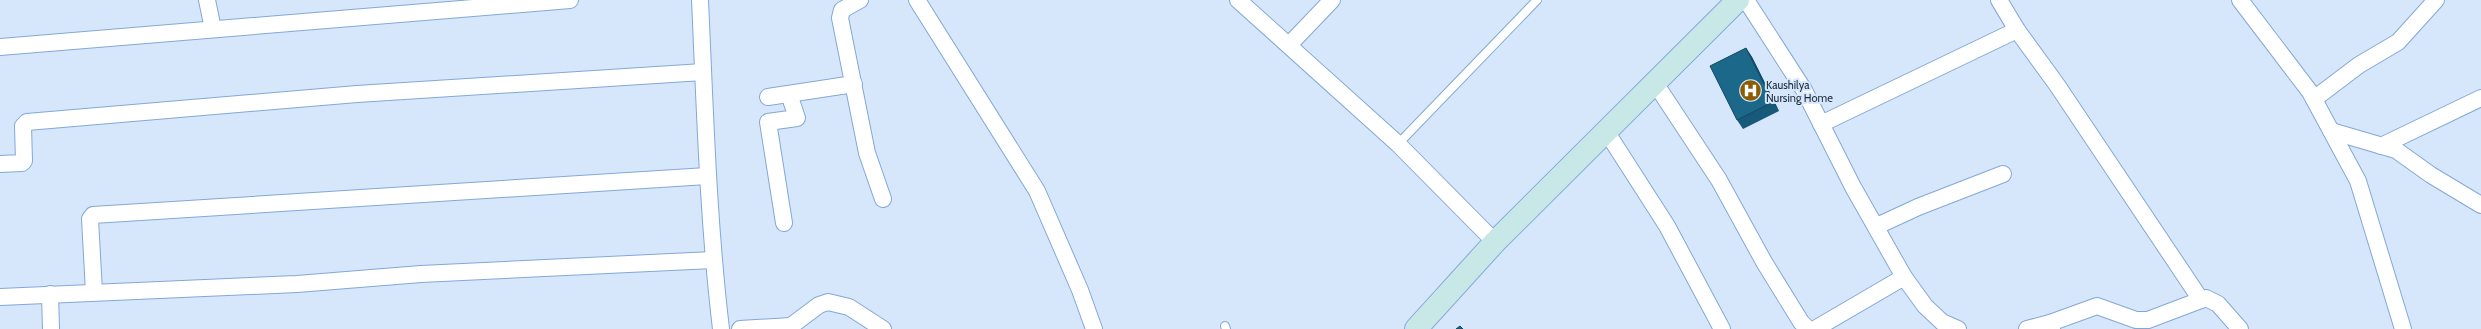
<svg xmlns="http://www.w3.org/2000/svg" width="2481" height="329" viewBox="0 0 2481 329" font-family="Cabin,sans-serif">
<rect width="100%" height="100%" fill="#d7e7fb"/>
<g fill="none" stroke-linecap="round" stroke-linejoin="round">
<defs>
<g id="lane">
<polyline points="1398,144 1537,0"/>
<polyline points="1225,326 1226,329"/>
</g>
<g id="street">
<polyline points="207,0 213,29"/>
<path d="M700,0C705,110 708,220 721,329"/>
<polyline points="860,0 842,10 840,18 867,153 883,199"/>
<polyline points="917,0 1037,191 1080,290 1094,329"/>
<polyline points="1238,0 1398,144 1495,242"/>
<polyline points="1746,0 1804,90 1853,187 1904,277 1925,306 1942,322 1958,329"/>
<polyline points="1999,0 2017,30 2057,85 2201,300"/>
<polyline points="2240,0 2310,92 2358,181 2403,329"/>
<polyline points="1289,45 1332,0"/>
<polyline points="0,47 570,0"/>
<polyline points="1655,83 1719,180 1764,262 1801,322 1808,329"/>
<polyline points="768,97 854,84"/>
<polyline points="2314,99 2359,65 2398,42 2436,0"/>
<polyline points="1821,124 2017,30"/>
<polyline points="1606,131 1667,226 1722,329"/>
<polyline points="2331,131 2396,150 2431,175 2481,205"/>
<polyline points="2381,146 2481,98"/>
<polyline points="0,164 22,163 24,161 23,126 27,122 357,94 703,72"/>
<polyline points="784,223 768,122 797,118 789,94"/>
<polyline points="1877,226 1918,207 2003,174"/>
<polyline points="94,292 90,219 93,215 707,176"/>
<polyline points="50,294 51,329"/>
<polyline points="0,297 297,284 421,274 713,260"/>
<polyline points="2050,323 2097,306 2136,320 2148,320 2206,298 2218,304 2240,329"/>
<polyline points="740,329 791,326 819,305 828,302 849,307 883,329"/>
<polyline points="1815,329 1904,277"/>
<polyline points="2027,329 2050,323 2052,329"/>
</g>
<polyline id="secondary" points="1416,329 1495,242 1738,0"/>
</defs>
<use href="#lane" stroke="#82a8d7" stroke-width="10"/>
<use href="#street" stroke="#82a8d7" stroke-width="18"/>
<use href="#secondary" stroke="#82a8d7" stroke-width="24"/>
<use href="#lane" stroke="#fff" stroke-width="8"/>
<use href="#street" stroke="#fff" stroke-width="16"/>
<use href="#secondary" stroke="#c8e8e8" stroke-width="22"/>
</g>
<polygon fill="#175978" points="1746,48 1752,57 1779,111 1743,129 1737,120"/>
<polygon fill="#134961" points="1746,48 1752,57 1779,111 1773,102"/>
<g fill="#1b688b" stroke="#134961">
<polygon points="1746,48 1773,102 1737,120 1710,66"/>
<polygon points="1460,326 1463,329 1456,329"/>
</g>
<defs>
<symbol id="hospital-disc" viewBox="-11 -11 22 22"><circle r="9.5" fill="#8c5c04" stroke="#d7e7fb"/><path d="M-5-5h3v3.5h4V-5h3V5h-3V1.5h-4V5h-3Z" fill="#fff"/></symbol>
</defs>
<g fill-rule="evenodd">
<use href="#hospital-disc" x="1738" y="78" width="25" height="25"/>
</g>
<g text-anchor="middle" stroke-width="4" stroke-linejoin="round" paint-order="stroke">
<g font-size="11" fill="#19283a" stroke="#d7e7fb" text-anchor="start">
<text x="1766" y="89">Kaushilya<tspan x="1766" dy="13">Nursing Home</tspan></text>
</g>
</g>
</svg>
